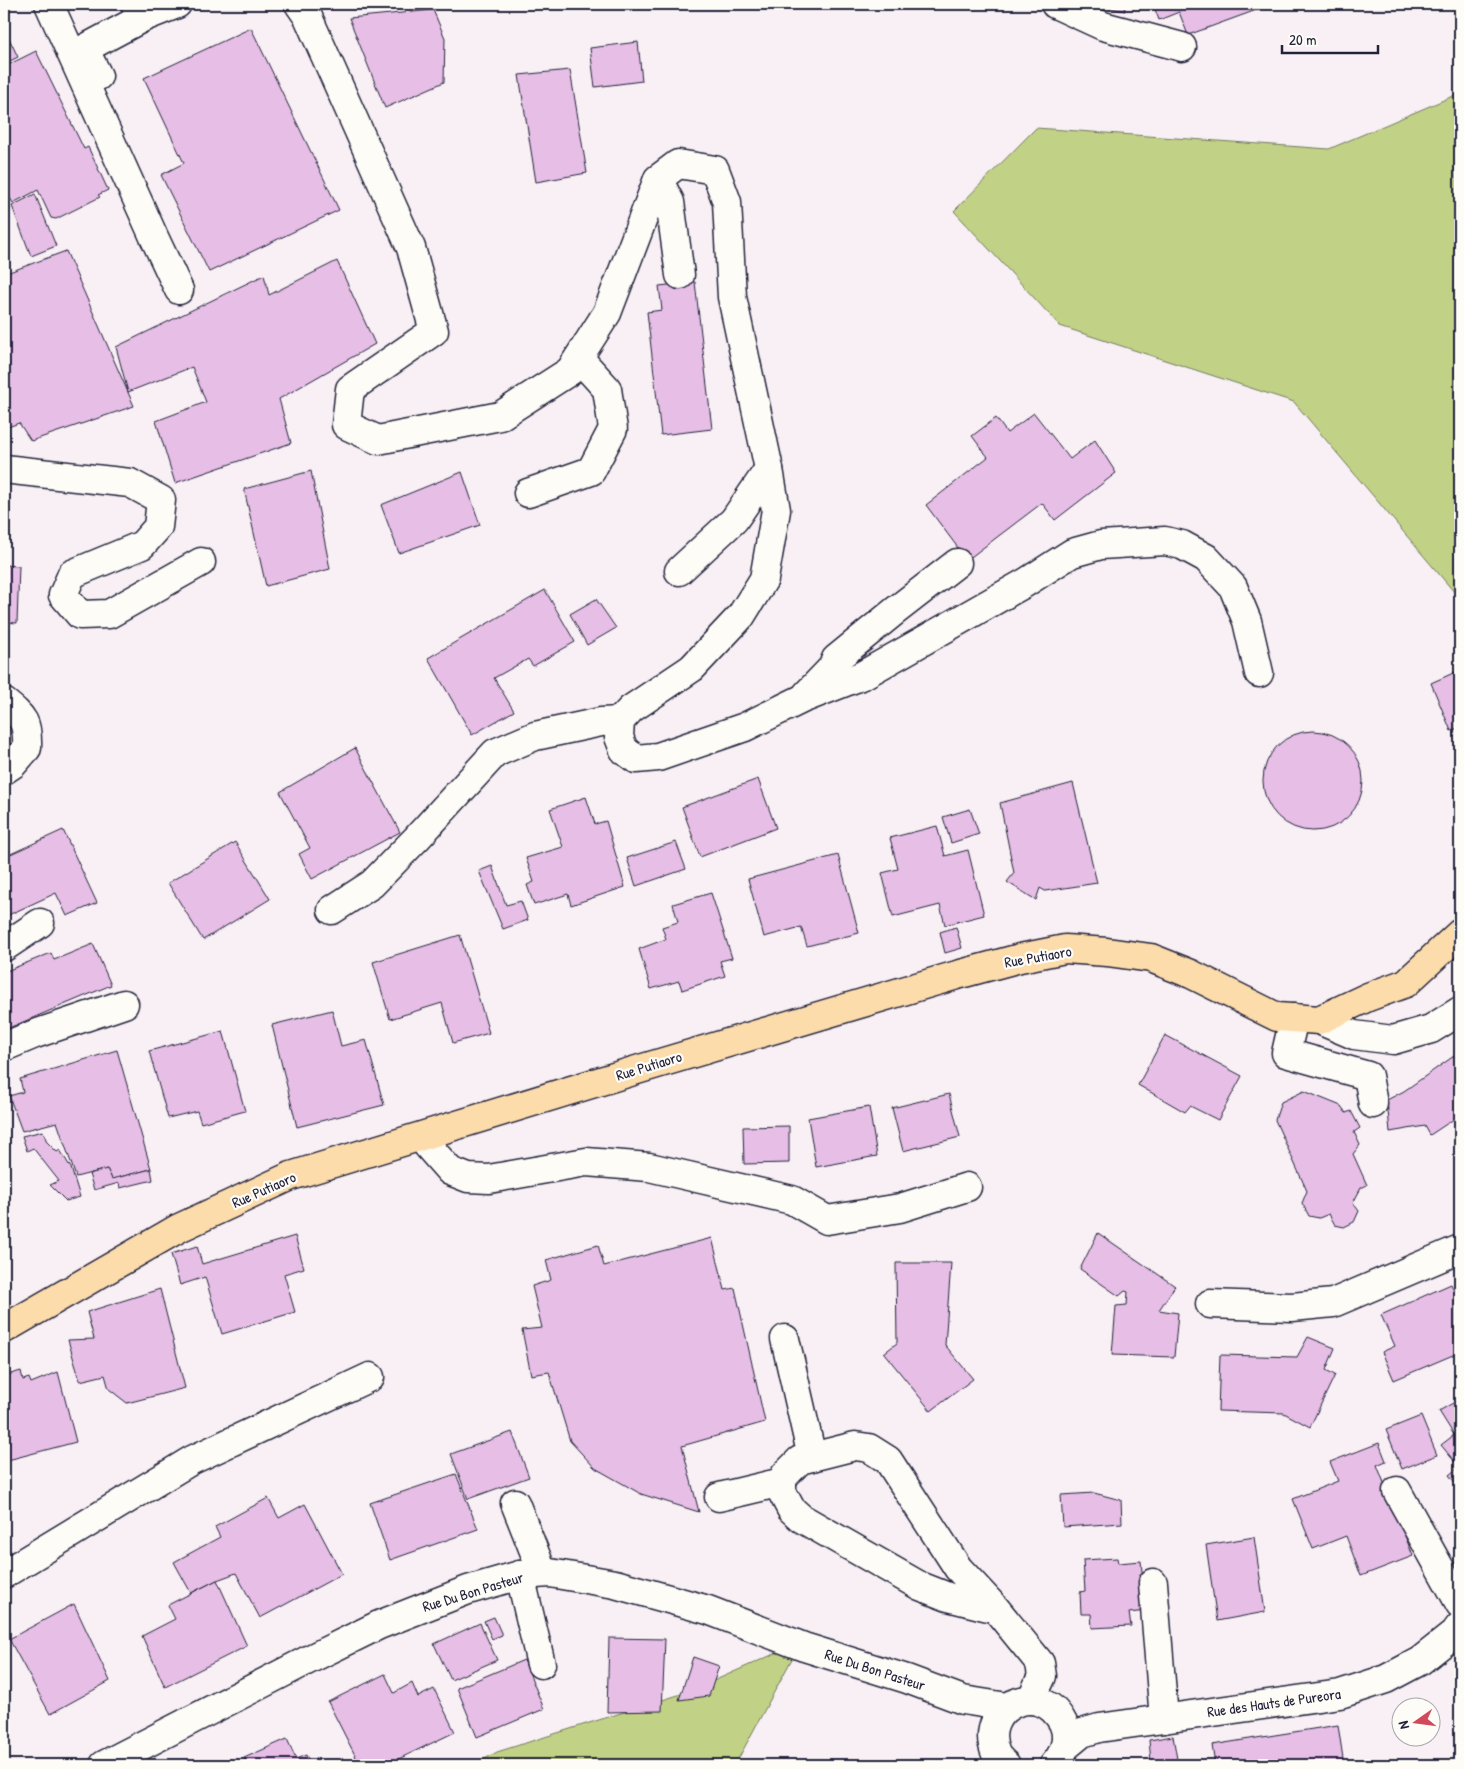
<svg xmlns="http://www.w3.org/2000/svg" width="1464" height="1769" viewBox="0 0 1464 1769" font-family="'Patrick Hand',sans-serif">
<rect width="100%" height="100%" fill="#f8f0f4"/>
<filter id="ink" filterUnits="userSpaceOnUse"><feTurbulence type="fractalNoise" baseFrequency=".02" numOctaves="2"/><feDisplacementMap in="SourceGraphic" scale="10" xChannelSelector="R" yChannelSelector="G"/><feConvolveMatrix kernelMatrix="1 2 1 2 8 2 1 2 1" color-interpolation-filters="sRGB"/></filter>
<g filter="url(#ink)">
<g fill="#c1d286" stroke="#727a60">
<polygon points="1460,93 1460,599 1294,402 1060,326 954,211 1036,128 1329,149"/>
<polygon points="801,1642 735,1765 474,1765 497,1752 691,1691"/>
</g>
<g fill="#e6bee6" stroke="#22223b">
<polygon points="1092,4 1124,4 1125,11"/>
<polygon points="1153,4 1261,4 1262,8 1188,35 1179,12 1159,20"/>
<polygon points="433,10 445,38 444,82 385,108 349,18"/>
<polygon points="251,28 339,210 209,272 161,175 184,163 144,78"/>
<polygon points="5,30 18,57 4,64 4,31"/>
<polygon points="638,42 642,81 595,87 590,48"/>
<polygon points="36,51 84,149 88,147 108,190 98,195 100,197 56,219 51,218 38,190 13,203 4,188 4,67"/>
<polygon points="570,70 587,173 536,182 519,75"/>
<polygon points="35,194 56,246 31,256 12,206"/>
<polygon points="66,251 134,406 31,441 19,423 8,427 9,435 4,437 4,274"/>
<polygon points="337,261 375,344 279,399 291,443 175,483 156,421 206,402 192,367 128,392 116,347 264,275 269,295"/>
<polygon points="695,282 712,429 661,435 647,312 662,310 659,286"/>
<polygon points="1034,413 1070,459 1095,440 1116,473 1055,520 1042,503 967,560 926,505 988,457 972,436 996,418 1007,433"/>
<polygon points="311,471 330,569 266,586 244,489"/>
<polygon points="462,472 480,525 399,553 381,505"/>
<polygon points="4,565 19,566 17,623 4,622"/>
<polygon points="545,590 575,642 533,666 528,659 494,678 514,711 472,735 428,658"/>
<polygon points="596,599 616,628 587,645 570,614"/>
<polygon points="1460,670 1460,727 1451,731 1431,683"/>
<circle cx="1313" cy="781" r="50"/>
<polygon points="355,748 400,832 312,879 299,854 310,848 280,792"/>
<polygon points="758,779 776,828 700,857 682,807"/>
<polygon points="1073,783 1097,883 1045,891 1040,888 1036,900 1007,882 1014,873 1000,803"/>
<polygon points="586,797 595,824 606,821 625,887 571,905 568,894 534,905 527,885 534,882 526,858 563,847 550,809"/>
<polygon points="970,809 979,834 951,843 943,817"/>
<polygon points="937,826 945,856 968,850 984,915 945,925 940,905 893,917 882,873 898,869 890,838"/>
<polygon points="63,830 97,903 67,916 56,893 4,917 4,857"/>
<polygon points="235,842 270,899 203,940 168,883"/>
<polygon points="676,842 686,869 636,886 627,858"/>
<polygon points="838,855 859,933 807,946 801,927 764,937 748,879"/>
<polygon points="492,866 506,905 521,901 528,920 503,929 479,871"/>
<polygon points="711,893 732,958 720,961 725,976 682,990 679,981 651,989 639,949 666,939 662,927 678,922 673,904"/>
<polygon points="956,927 962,948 945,953 940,932"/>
<polygon points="460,935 489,1033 453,1043 442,1003 390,1019 373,962"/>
<polygon points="93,944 111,985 4,1030 4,972 51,953 54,960"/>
<polygon points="332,1010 341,1046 366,1040 384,1105 297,1127 272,1025"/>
<polygon points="223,1031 245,1111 201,1123 197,1111 168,1118 149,1051"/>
<polygon points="1165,1035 1242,1076 1218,1120 1190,1106 1185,1112 1138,1085"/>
<polygon points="117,1050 151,1169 112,1179 107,1169 76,1177 57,1122 22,1131 9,1096 23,1092 20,1079"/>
<polygon points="1454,1056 1460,1066 1460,1115 1430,1135 1425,1126 1390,1132 1387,1100 1404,1091"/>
<polygon points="1304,1091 1341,1106 1346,1113 1351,1111 1360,1128 1354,1132 1360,1145 1353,1154 1367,1185 1361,1188 1353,1203 1359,1211 1354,1222 1344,1227 1335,1225 1329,1214 1319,1218 1309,1216 1302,1203 1307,1191 1275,1120 1281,1102"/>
<polygon points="949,1094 960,1137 903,1151 892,1108"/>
<polygon points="869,1107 877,1156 816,1167 808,1118"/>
<polygon points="789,1126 789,1163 744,1164 743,1127"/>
<polygon points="43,1131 47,1142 57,1152 60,1150 71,1168 80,1197 66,1201 50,1185 59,1181 33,1148 27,1151 22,1136"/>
<polygon points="107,1169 112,1179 151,1169 153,1180 120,1188 119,1183 94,1190 89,1174"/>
<polygon points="1098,1233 1175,1286 1159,1310 1178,1313 1174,1357 1112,1355 1116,1306 1127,1305 1128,1292 1125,1291 1119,1296 1080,1269"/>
<polygon points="295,1236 304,1268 284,1274 295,1312 222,1334 205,1277 180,1285 171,1254 197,1246 202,1264"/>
<polygon points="712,1238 725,1290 735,1288 765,1422 682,1446 699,1512 641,1494 595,1468 570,1441 549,1372 531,1375 522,1330 542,1328 532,1286 551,1280 546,1260 598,1245 604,1266"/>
<polygon points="896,1263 951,1263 945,1345 973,1379 931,1411 884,1353 897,1343"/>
<polygon points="1451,1284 1460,1303 1460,1352 1394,1380 1382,1352 1395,1346 1381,1315"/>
<polygon points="160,1289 185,1388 127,1403 109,1389 105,1375 80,1381 68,1340 94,1339 87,1312"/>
<polygon points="1308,1337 1335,1348 1326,1370 1335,1375 1310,1427 1284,1413 1218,1411 1220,1355 1297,1357"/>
<polygon points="21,1371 23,1380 29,1378 31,1383 58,1372 76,1442 4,1461 4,1376"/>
<polygon points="1460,1399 1460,1489 1449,1475 1459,1467 1441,1445 1454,1435 1439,1411"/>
<polygon points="1421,1416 1437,1455 1402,1469 1386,1430"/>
<polygon points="512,1432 529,1477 468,1499 451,1454"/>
<polygon points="1379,1443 1386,1461 1377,1465 1413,1556 1361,1576 1346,1536 1313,1549 1293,1499 1338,1481 1330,1462"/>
<polygon points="456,1474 478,1529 390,1560 370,1503"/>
<polygon points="1094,1493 1121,1500 1122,1523 1063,1527 1061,1495"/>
<polygon points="268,1498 279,1518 305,1504 342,1574 260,1618 236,1573 217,1580 191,1593 174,1562 220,1537 215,1527"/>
<polygon points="1254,1537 1265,1612 1217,1621 1206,1545"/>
<polygon points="1117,1558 1118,1563 1141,1561 1146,1611 1129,1613 1131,1626 1092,1628 1091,1614 1081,1614 1080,1592 1085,1591 1083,1560"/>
<polygon points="217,1580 247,1646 165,1687 142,1636 175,1619 168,1605"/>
<polygon points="74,1604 110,1681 50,1714 9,1639"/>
<polygon points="494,1617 502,1635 492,1639 484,1621"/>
<polygon points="480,1623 497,1660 451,1680 434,1644"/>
<polygon points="609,1638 665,1639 662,1711 607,1712"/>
<polygon points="693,1657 719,1666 709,1696 679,1700"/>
<polygon points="524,1660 544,1709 477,1737 457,1688"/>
<polygon points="385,1674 394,1693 412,1683 418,1697 434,1689 455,1732 386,1765 360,1765 328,1702"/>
<polygon points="1338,1725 1344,1765 1215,1765 1212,1745"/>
<polygon points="1173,1736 1178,1765 1128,1765 1151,1762 1149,1740"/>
<polygon points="287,1739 296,1759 306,1755 311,1765 247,1765 244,1758"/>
</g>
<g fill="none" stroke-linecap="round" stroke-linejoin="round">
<defs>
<g id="minor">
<polyline points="49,4 154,237 179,290"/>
<polyline points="135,4 144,17 177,4"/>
<polyline points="299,4 308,17 411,248 434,331 350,389 346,425 378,440 500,416 570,371 607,313 658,179 678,164 715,170 727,202 732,297 769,469 776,510 764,579 741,616 692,668 631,709 620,721 619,737 624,750 636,759 658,757 745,727 802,699 863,675 1025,583 1072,553 1101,545 1165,541 1182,545 1206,558 1233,587 1247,621 1259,673"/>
<polyline points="1055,4 1103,26 1182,47"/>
<polyline points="98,76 84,49 144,17"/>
<polyline points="658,179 670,202 680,275"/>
<polyline points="4,469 130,483 161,500 158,527 142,545 72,574 63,595 80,615 109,614 201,562"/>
<polyline points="528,493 591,471 613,429 607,389 579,358"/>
<polyline points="679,571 734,520 769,469"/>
<polyline points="807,694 832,668 836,659 895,611 957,563"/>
<path d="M4,702C24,718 28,722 27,748L13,764L4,770"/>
<polyline points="332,910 372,884 417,838 495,753 535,736 601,722 620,721"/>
<polyline points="4,947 40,923"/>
<polyline points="1294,1018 1286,1053 1368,1076 1373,1104"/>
<polyline points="1319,1020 1354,1035 1393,1040 1431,1029 1460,1011"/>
<polyline points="4,1047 35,1034 124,1004"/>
<polyline points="424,1136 428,1146 450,1171 468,1178 489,1179 586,1162 649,1167 792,1200 827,1220 900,1208 967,1187"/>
<polyline points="1210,1304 1292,1307 1333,1303 1460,1249"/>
<polyline points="785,1339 812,1457"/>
<polyline points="1397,1491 1460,1604"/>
<polyline points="719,1497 782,1482"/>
<polyline points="515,1503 538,1561 534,1574"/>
<polyline points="4,1574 192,1460 370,1377"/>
<polyline points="520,1575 541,1664"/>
<polyline points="1153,1583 1164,1719"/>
<polyline points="996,1609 948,1597 920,1586 801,1518 791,1509 782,1492 782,1482 785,1475 800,1460 855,1446 869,1448 888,1460 958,1568 996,1609 1040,1663 1042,1676 1031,1700"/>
<polyline points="1065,1747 1082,1733 1099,1728 1340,1694 1386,1679 1420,1661 1454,1634 1460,1626"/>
<polyline points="104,1765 308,1660 379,1625 468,1590 520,1575 550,1573 615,1584 708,1610 804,1647 907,1679 963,1700 1007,1707"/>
<path d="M1006,1765C1003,1762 998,1758 996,1754C976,1709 1039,1676 1063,1723C1070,1738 1064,1754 1054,1765"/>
</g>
<polyline id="major" points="4,1329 179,1228 291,1176 640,1069 957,975 1020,958 1065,949 1107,952 1151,958 1191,974 1277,1017 1319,1020 1368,997 1406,983 1460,933"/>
</defs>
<use href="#minor" stroke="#22223b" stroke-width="31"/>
<use href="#major" stroke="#22223b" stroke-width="31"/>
<use href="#minor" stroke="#fdfcf7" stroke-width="28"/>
<use href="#major" stroke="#fddcac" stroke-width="28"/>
</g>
</g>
<g text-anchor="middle" stroke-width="4.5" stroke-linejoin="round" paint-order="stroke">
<g font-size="15" fill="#22223b" stroke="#fdfcf7">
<text transform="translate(1038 957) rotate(-10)" y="5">Rue Putiaoro</text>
<text transform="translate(649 1066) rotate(-17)" y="5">Rue Putiaoro</text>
<text transform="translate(264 1190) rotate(-24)" y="5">Rue Putiaoro</text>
<text transform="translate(473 1592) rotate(-17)" y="5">Rue Du Bon Pasteur</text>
<text transform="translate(875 1670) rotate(18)" y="5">Rue Du Bon Pasteur</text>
<text transform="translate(1274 1703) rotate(-8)" y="5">Rue des Hauts de Pureora</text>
</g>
</g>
<rect width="1464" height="1769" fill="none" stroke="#fdfcf7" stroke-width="20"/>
<rect x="10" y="10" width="1444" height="1749" fill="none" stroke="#22223b" stroke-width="2" filter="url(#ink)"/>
<g transform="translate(1416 1722) rotate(256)"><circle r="24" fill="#fdfcf7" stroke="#a5a5ac"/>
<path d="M0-4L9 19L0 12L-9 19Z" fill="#d1495b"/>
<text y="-8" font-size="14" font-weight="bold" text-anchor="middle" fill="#22223b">N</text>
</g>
<path d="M1282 45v8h96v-8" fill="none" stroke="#22223b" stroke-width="2.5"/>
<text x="1289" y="45" font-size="15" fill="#22223b" stroke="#fdfcf7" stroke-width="4" paint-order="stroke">20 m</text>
</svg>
